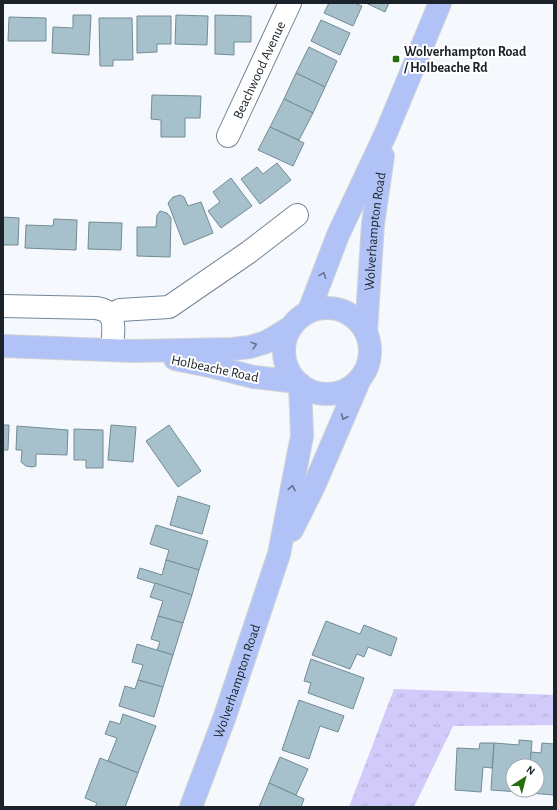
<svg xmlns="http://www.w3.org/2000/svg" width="557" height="810" viewBox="0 0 557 810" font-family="'Alegreya Sans',sans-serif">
<defs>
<pattern id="grass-tufts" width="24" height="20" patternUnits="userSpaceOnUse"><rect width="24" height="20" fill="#d1cafb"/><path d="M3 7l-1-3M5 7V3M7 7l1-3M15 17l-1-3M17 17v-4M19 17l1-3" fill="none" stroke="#b3add7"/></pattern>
</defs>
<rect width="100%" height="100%" fill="#f5f8fc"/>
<polygon fill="url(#grass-tufts)" points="394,689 554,695 554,725 453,726 414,807 349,807"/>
<g fill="#a7c1cc" stroke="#728b95">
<polygon points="329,3 354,3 362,6 353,26 324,13"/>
<polygon points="366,3 389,3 385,12"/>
<polygon points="73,15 91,15 89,55 52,53 53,27 73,28"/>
<polygon points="176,15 208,16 207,45 175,44"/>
<polygon points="215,15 251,16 251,42 234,42 234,55 215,54"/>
<polygon points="137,16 171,16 171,44 157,44 157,52 137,53"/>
<polygon points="9,17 46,18 46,41 8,41"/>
<polygon points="99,18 132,18 133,60 113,60 113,66 100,66"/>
<polygon points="321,20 350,33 340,55 311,41"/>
<polygon points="309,47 337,61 325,87 296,73"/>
<polygon points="296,73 325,87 313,113 284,99"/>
<polygon points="152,95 201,96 200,118 185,118 185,137 161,137 161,120 151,119"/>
<polygon points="284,99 313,113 299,140 270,127"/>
<polygon points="270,127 304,143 293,166 258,150"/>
<polygon points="277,163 291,180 260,204 241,179 257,167 263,174"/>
<polygon points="231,178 252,206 221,228 208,211 220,202 213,192"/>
<polygon points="180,195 184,197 188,206 201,202 213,233 184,245 168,203 173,197"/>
<polygon points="160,211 167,213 171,218 170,257 137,256 137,227 156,227 157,215"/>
<polygon points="3,217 19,218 18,245 3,245"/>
<polygon points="54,219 77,220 76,250 25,248 26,225 53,226"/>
<polygon points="89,222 122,223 121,250 88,249"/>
<polygon points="3,425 9,425 8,450 3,450"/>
<polygon points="111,425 136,427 133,462 108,460"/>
<polygon points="169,425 201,471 178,487 146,441"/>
<polygon points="17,426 68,430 67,455 36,454 36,466 32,467 26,466 21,462 22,450 16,450"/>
<polygon points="74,429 103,430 103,468 86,468 86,460 74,460"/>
<polygon points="178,496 210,506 202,534 170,525"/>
<polygon points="156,525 208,541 199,570 166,560 169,550 150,544"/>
<polygon points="166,560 199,570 192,595 137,578 140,568 162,575"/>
<polygon points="155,583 192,595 183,623 158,616 163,601 150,597"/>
<polygon points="158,616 183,623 173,655 157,650 160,642 151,639"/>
<polygon points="326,621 360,634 364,625 397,638 391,656 368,647 364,657 357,654 350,669 312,655"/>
<polygon points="137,644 173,655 163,687 138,680 143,665 132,662"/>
<polygon points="311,659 364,678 353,709 308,693 311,683 304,681"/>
<polygon points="138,680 163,687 154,717 119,706 125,686 135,689"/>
<polygon points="299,700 344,716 338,732 320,726 309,759 282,750"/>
<polygon points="123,714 156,726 138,773 108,761 117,738 105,734 110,721 120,724"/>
<polygon points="519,740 532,741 530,766 513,766 513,790 519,790 519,792 491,790 494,743 519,745"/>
<polygon points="480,743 494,743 492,768 483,767 481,792 455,790 457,748 479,749"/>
<polygon points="542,743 554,744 554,795 529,793 529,790 537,790 537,766 530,766 531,752 541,753"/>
<polygon points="280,757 308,769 296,795 269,783"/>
<polygon points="100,758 138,773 125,807 95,807 97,803 85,798"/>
<polygon points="269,783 304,799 301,807 259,807"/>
</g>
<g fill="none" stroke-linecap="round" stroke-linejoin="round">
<defs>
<g id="minor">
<path id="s1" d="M228,136L290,3"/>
<path d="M3,306L96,308C101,309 107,310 110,315C116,323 112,341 112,350"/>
<polyline points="110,315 120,310 169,307 249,252 297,215"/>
</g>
<g id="highway">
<circle cx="327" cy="351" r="43"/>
<polyline points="309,311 338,235 386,133 440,3"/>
<path id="s2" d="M366,331L373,224L383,156"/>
<polyline points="3,346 133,351 232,349 250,347 266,342 278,335 291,327"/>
<polyline points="175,359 214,367 254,377 297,382"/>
<polyline points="292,530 314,486 359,381"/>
<path id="s3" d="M191,807L225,716L279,554L302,436L300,384"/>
</g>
</defs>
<use href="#minor" stroke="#748697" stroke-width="24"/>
<use href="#highway" stroke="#d2d3d4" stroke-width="24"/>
<use href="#minor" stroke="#fff" stroke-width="22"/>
<use href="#highway" stroke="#b1c3f6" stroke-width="22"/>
</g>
<defs><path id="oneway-chevron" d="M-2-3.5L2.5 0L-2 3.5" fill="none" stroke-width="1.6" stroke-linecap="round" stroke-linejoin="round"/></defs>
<g stroke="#667290">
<use href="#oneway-chevron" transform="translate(323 275) rotate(-69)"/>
<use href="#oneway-chevron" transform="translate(254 345) rotate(-16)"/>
<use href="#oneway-chevron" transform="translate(344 417) rotate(113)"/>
<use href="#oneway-chevron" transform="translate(292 488) rotate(-79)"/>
</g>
<rect fill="#276e0d" stroke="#fff" stroke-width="1.5" x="392" y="55" width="8" height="8" rx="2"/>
<g text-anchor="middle" stroke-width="4" stroke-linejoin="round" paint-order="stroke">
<g font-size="14" font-weight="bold" fill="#1c2229" stroke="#fff" text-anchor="start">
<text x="404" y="56">Wolverhampton Road<tspan x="404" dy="16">/ Holbeache Rd</tspan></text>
</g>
<g font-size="14" fill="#1c2229" stroke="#fff">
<text dy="5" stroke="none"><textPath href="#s1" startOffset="73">Beachwood Avenue</textPath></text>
<text dy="5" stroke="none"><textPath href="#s2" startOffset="100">Wolverhampton Road</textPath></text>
<text transform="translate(215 368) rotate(12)" y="5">Holbeache Road</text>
<text dy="5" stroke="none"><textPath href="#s3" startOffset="134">Wolverhampton Road</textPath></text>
</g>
</g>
<rect width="557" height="810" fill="none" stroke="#1c2229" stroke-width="8"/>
<g transform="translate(525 778) rotate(36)"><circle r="19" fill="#ffffff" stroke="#a4a7a9"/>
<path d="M0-3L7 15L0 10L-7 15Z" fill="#276e0d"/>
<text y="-6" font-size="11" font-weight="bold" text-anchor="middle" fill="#1c2229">N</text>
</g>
</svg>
